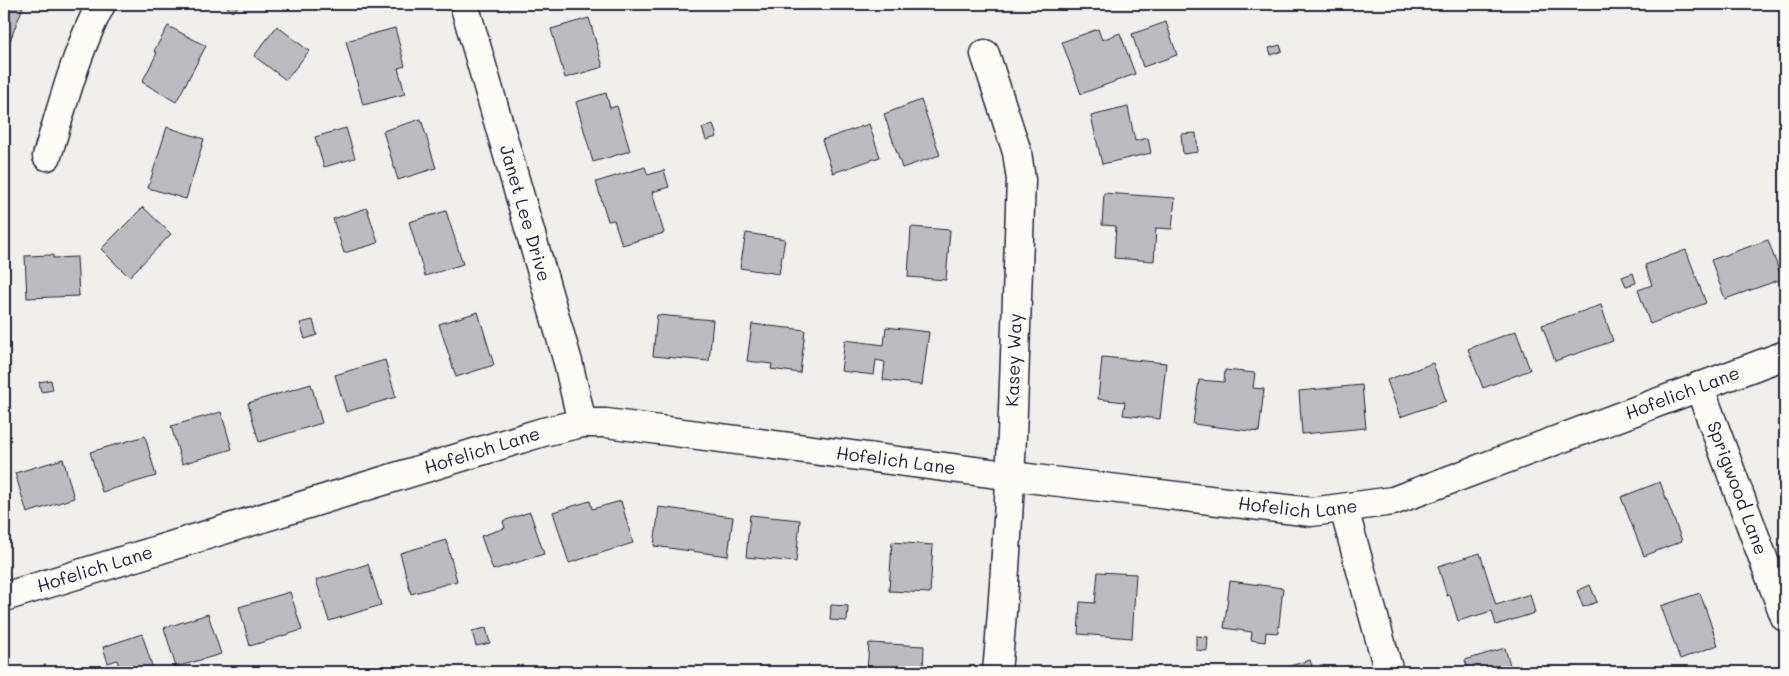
<svg xmlns="http://www.w3.org/2000/svg" width="1789" height="676" viewBox="0 0 1789 676" font-family="Mali,sans-serif">
<rect width="100%" height="100%" fill="#f0efec"/>
<filter id="ink" filterUnits="userSpaceOnUse"><feTurbulence type="fractalNoise" baseFrequency=".02" numOctaves="2"/><feDisplacementMap in="SourceGraphic" scale="10" xChannelSelector="R" yChannelSelector="G"/><feConvolveMatrix kernelMatrix="1 2 1 2 8 2 1 2 1" color-interpolation-filters="sRGB"/></filter>
<g filter="url(#ink)">
<g fill="#bcbcc0" stroke="#22223b">
<polygon points="4,4 15,4 23,7 4,56"/>
<polygon points="224,4 241,4 232,12"/>
<polygon points="589,18 603,67 565,78 551,29"/>
<polygon points="1166,22 1177,55 1143,67 1132,34"/>
<polygon points="168,26 206,46 176,102 142,82 157,53 154,51"/>
<polygon points="277,26 309,51 286,80 254,56"/>
<polygon points="395,28 405,66 398,68 405,94 363,105 346,41"/>
<polygon points="1098,29 1102,40 1120,33 1135,74 1081,94 1062,42"/>
<polygon points="1280,45 1282,51 1271,55 1269,48"/>
<polygon points="606,93 610,108 617,106 630,151 593,162 576,102"/>
<polygon points="921,100 940,155 902,168 884,114"/>
<polygon points="1128,107 1135,141 1148,138 1151,153 1102,164 1091,116"/>
<polygon points="421,119 436,168 398,180 383,131"/>
<polygon points="713,124 717,137 706,140 702,128"/>
<polygon points="869,124 880,157 833,173 822,140"/>
<polygon points="167,127 204,139 186,199 148,188"/>
<polygon points="346,128 355,158 324,167 315,137"/>
<polygon points="1196,133 1198,152 1183,154 1181,134"/>
<polygon points="645,167 648,175 664,170 669,187 652,192 664,233 622,245 614,220 608,221 596,182"/>
<polygon points="1104,193 1175,198 1172,229 1156,228 1154,261 1114,258 1116,226 1102,225"/>
<polygon points="143,207 171,234 129,277 101,249"/>
<polygon points="367,208 378,243 344,253 333,219"/>
<polygon points="446,211 463,264 425,276 409,222"/>
<polygon points="911,227 950,230 946,280 908,277"/>
<polygon points="746,233 785,239 779,274 740,268"/>
<polygon points="1768,240 1782,279 1725,299 1711,260"/>
<polygon points="1686,250 1706,303 1650,324 1638,290 1652,285 1645,265"/>
<polygon points="53,255 53,258 77,257 79,296 27,298 25,256"/>
<polygon points="1633,273 1636,283 1626,286 1622,277"/>
<polygon points="1601,305 1613,341 1555,361 1542,325"/>
<polygon points="478,312 494,365 456,377 439,324"/>
<polygon points="657,315 713,320 709,361 653,356"/>
<polygon points="313,320 317,335 305,339 300,323"/>
<polygon points="752,324 805,330 800,373 771,369 772,364 747,361"/>
<polygon points="886,327 929,332 922,385 883,380 885,362 876,360 874,375 841,371 845,340 884,345"/>
<polygon points="1516,331 1530,370 1483,388 1468,349"/>
<polygon points="1102,357 1166,363 1160,419 1123,415 1125,402 1098,399"/>
<polygon points="385,360 396,397 346,412 335,375"/>
<polygon points="1433,363 1446,401 1400,417 1387,380"/>
<polygon points="1225,370 1255,373 1253,388 1264,389 1259,432 1193,424 1199,380 1224,382"/>
<polygon points="51,380 53,390 41,392 39,382"/>
<polygon points="311,384 322,423 259,442 248,403"/>
<polygon points="1362,385 1366,428 1302,434 1299,391"/>
<polygon points="221,412 232,449 182,464 171,426"/>
<polygon points="145,436 156,476 102,492 90,452"/>
<polygon points="63,459 74,498 27,513 15,473"/>
<polygon points="1660,482 1682,541 1644,556 1621,497"/>
<polygon points="590,501 592,509 621,501 633,543 569,563 553,512"/>
<polygon points="659,507 733,517 728,556 654,546"/>
<polygon points="530,512 544,554 493,570 481,536 505,528 503,521"/>
<polygon points="750,515 800,520 796,562 746,557"/>
<polygon points="446,540 457,581 411,594 400,553"/>
<polygon points="892,542 933,545 930,593 889,591"/>
<polygon points="1480,553 1496,605 1530,594 1535,613 1496,625 1492,611 1458,621 1450,595 1447,596 1438,566"/>
<polygon points="368,564 381,605 329,621 316,580"/>
<polygon points="1098,572 1136,574 1132,638 1078,634 1080,602 1095,603"/>
<polygon points="1230,581 1283,588 1278,633 1266,632 1265,642 1251,640 1252,632 1224,628"/>
<polygon points="1590,585 1597,602 1583,607 1577,591"/>
<polygon points="290,592 302,630 250,646 239,607"/>
<polygon points="1700,593 1718,645 1680,659 1661,606"/>
<polygon points="831,605 848,606 847,621 830,620"/>
<polygon points="208,614 221,654 176,667 164,628"/>
<polygon points="486,628 490,643 476,646 472,631"/>
<polygon points="142,634 154,672 102,672 119,667 117,660 108,663 103,647"/>
<polygon points="1196,636 1208,637 1207,651 1196,650"/>
<polygon points="869,643 924,646 923,672 867,672"/>
<polygon points="1505,648 1512,672 1469,672 1465,660"/>
<polygon points="1310,660 1314,672 1270,672"/>
<polygon points="46,665 48,672 21,672"/>
<polygon points="1075,670 1127,672 1075,672"/>
</g>
<g fill="none" stroke-linecap="round" stroke-linejoin="round">
<defs>
<g id="street">
<path id="s1" d="M464,4L568,362L582,423"/>
<path d="M985,54L1017,152L1021,180C1015,344 1012,509 997,672"/>
<path d="M47,156C63,104 76,52 101,4"/>
<path id="s2" d="M1699,386L1785,617"/>
<polyline points="1344,509 1389,672"/>
<path id="s3" d="M4,597L543,432L582,423H606L1051,481L1311,512L1393,501L1785,355"/>
</g>
</defs>
<use href="#street" stroke="#22223b" stroke-width="31"/>
<use href="#street" stroke="#fdfcf7" stroke-width="28"/>
</g>
</g>
<g text-anchor="middle" stroke-width="4.5" stroke-linejoin="round" paint-order="stroke">
<g font-size="18" fill="#22223b" stroke="#fdfcf7">
<text dy="6" stroke="none"><textPath href="#s1" startOffset="218">Janet Lee Drive</textPath></text>
<text transform="translate(1014 360) rotate(-88)" y="6">Kasey Way</text>
<text dy="6" stroke="none"><textPath href="#s3" startOffset="1730">Hofelich Lane</textPath></text>
<text dy="6" stroke="none"><textPath href="#s3" startOffset="500">Hofelich Lane</textPath></text>
<text dy="6" stroke="none"><textPath href="#s3" startOffset="920">Hofelich Lane</textPath></text>
<text dy="6" stroke="none"><textPath href="#s2" startOffset="109">Sprigwood Lane</textPath></text>
<text dy="6" stroke="none"><textPath href="#s3" startOffset="1325">Hofelich Lane</textPath></text>
<text dy="6" stroke="none"><textPath href="#s3" startOffset="95">Hofelich Lane</textPath></text>
</g>
</g>
<rect width="1789" height="676" fill="none" stroke="#fdfcf7" stroke-width="20"/>
<rect x="10" y="10" width="1769" height="656" fill="none" stroke="#22223b" stroke-width="2" filter="url(#ink)"/>
</svg>
